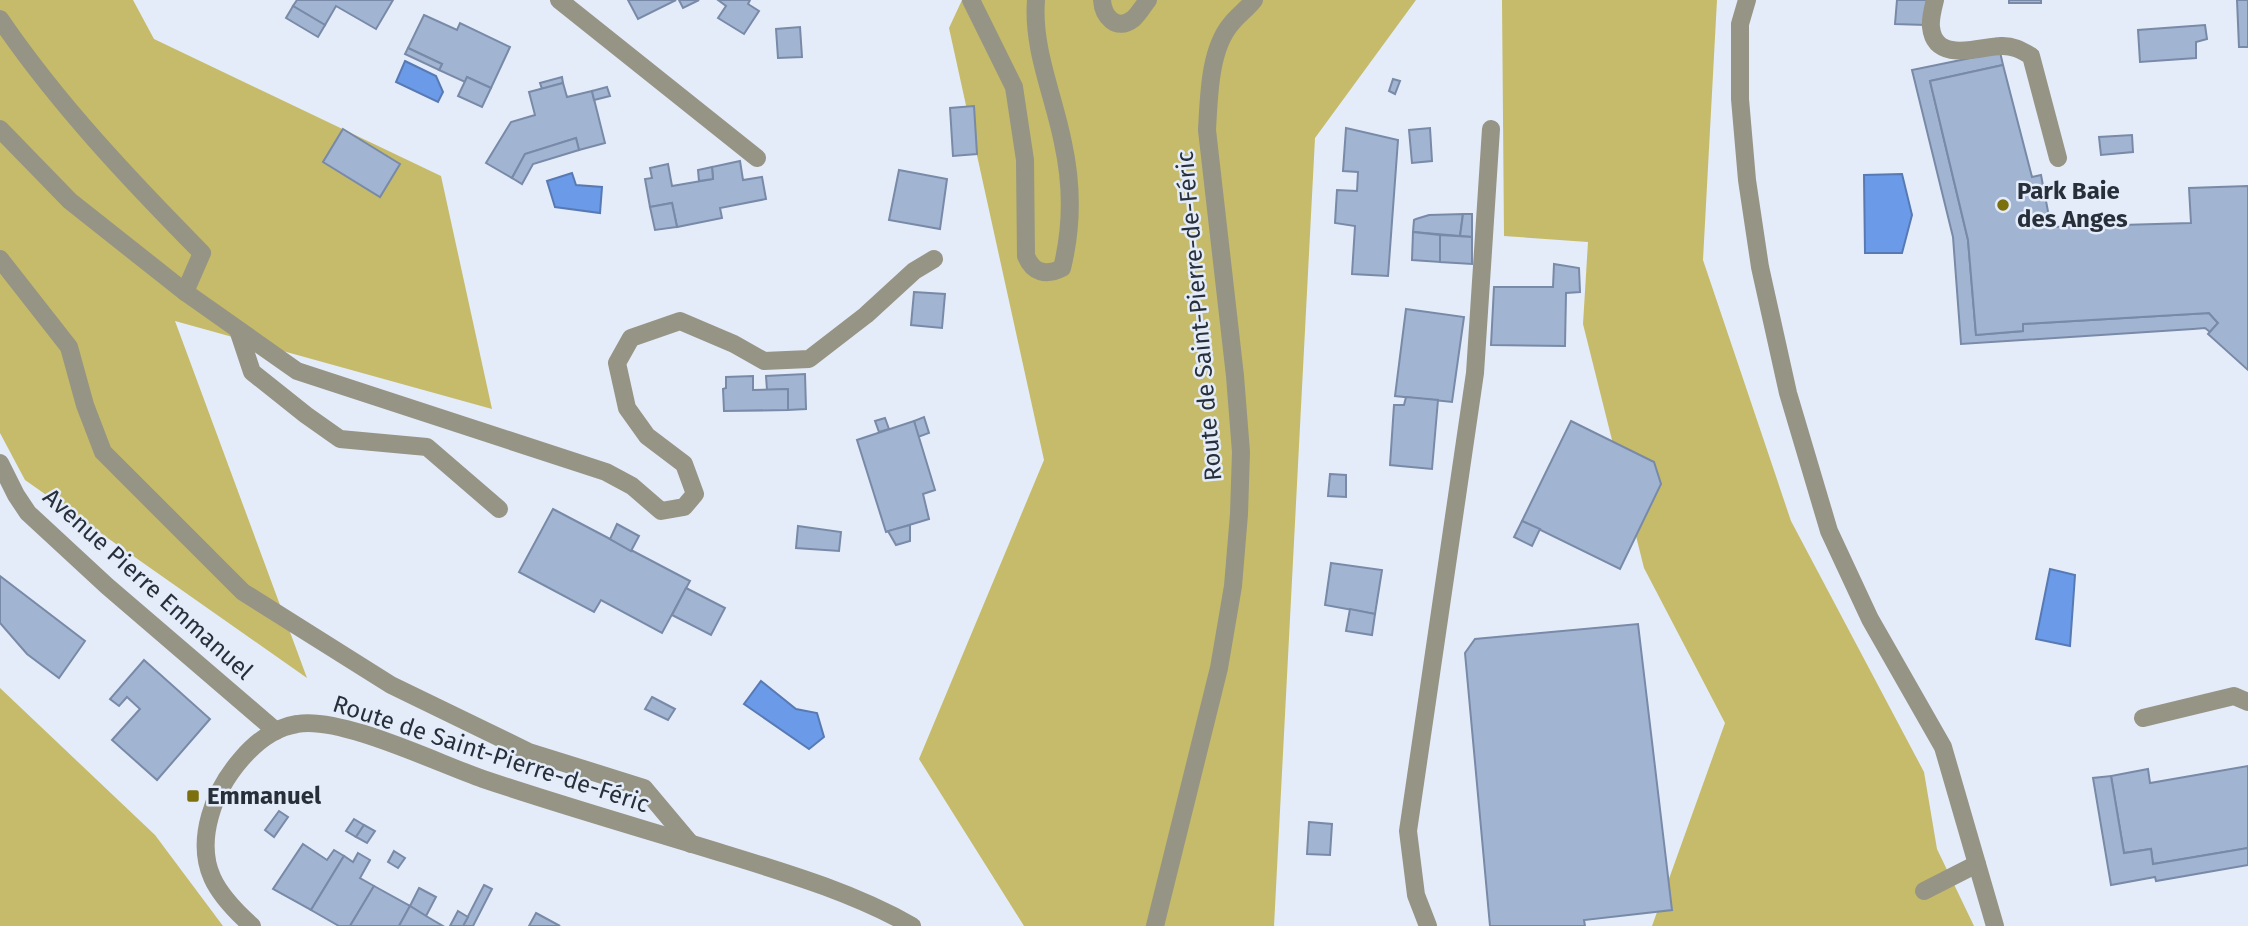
<svg xmlns="http://www.w3.org/2000/svg" width="2248" height="926" viewBox="0 0 2248 926" font-family="'Fira Sans',sans-serif">
<rect width="100%" height="100%" fill="#e4ecf9"/>
<g fill="#c5bb6a">
<polygon points="0,0 133,0 154,39 441,176 492,409 175,321 307,678 25,480 0,433"/>
<polygon points="962,0 1416,0 1315,138 1274,926 1024,926 919,759 1044,460 949,28"/>
<polygon points="1502,0 1717,0 1703,260 1791,521 1924,772 1937,849 1974,926 1652,926 1725,723 1644,568 1583,324 1588,242 1504,236"/>
<polygon points="0,688 155,835 223,926 0,926"/>
</g>
<g fill="#6b9ae8" stroke="#577ab4" stroke-width="2">
<polygon points="405,61 436,76 443,92 438,102 396,82"/>
<polygon points="572,173 576,185 602,187 600,213 555,207 547,181"/>
<polygon points="1902,174 1912,215 1902,253 1865,253 1864,175"/>
<polygon points="2050,569 2075,575 2070,646 2036,639"/>
<polygon points="761,681 796,709 817,713 824,737 809,749 744,704"/>
</g>
<g fill="#a1b4d2" stroke="#788aa7" stroke-width="2">
<polygon points="297,0 393,0 376,29 336,6 325,25 293,6"/>
<polygon points="628,0 676,0 638,19"/>
<polygon points="679,0 699,0 683,8"/>
<polygon points="718,0 750,0 748,4 759,11 744,34 718,18 726,6"/>
<polygon points="1897,0 1927,0 1925,25 1895,24"/>
<rect x="2009" y="0" width="32" height="3"/>
<polygon points="2237,0 2248,0 2248,47 2239,47"/>
<polygon points="293,6 325,25 318,37 286,18"/>
<polygon points="424,15 457,30 460,23 510,47 491,88 467,77 465,82 439,70 442,64 408,48"/>
<polygon points="2205,25 2207,39 2196,42 2196,58 2140,62 2138,30"/>
<polygon points="800,27 802,57 778,58 776,29"/>
<polygon points="408,48 442,64 439,70 405,54"/>
<polygon points="2000,52 2003,65 1930,81 1968,240 1976,335 2023,331 2023,324 2209,313 2218,323 2210,332 2205,328 2193,329 1961,344 1953,237 1912,70"/>
<polygon points="2003,65 2032,177 2041,175 2051,227 2191,223 2189,188 2248,186 2248,370 2208,334 2218,323 2209,313 2023,324 2023,331 1976,335 1968,240 1930,81"/>
<polygon points="467,77 491,88 482,107 458,96"/>
<polygon points="562,77 563,83 542,89 540,83"/>
<polygon points="1393,79 1400,81 1395,94 1389,91"/>
<polygon points="563,83 567,97 592,91 605,143 579,150 576,138 525,154 512,178 486,163 511,122 535,115 529,92"/>
<polygon points="607,87 610,96 594,100 592,91"/>
<polygon points="974,106 977,154 953,156 950,108"/>
<polygon points="1346,128 1398,140 1388,276 1352,274 1355,226 1335,223 1337,190 1357,191 1358,172 1343,171"/>
<polygon points="1430,128 1432,161 1412,163 1409,130"/>
<polygon points="343,129 400,164 380,197 323,162"/>
<polygon points="2132,135 2133,152 2101,155 2099,137"/>
<polygon points="576,138 579,150 533,164 522,184 512,178 525,154"/>
<polygon points="740,161 743,180 762,177 766,199 720,208 722,218 677,227 672,203 650,207 645,179 652,178 650,168 668,164 672,186 713,179 712,167"/>
<polygon points="712,167 713,179 699,181 698,170"/>
<polygon points="899,170 947,179 940,229 889,220"/>
<polygon points="672,203 677,227 655,230 650,207"/>
<polygon points="1463,214 1460,236 1413,232 1414,220 1416,219 1429,215"/>
<polygon points="1463,214 1472,214 1472,237 1460,236"/>
<polygon points="1413,232 1440,235 1440,262 1412,260"/>
<polygon points="1440,235 1472,237 1472,264 1440,262"/>
<polygon points="1554,264 1579,268 1580,292 1566,293 1565,346 1491,345 1494,287 1553,287"/>
<polygon points="914,292 945,294 942,328 911,325"/>
<polygon points="1406,309 1464,317 1452,402 1395,396"/>
<polygon points="805,374 806,409 788,410 788,389 767,390 766,376"/>
<polygon points="753,376 753,390 788,389 788,410 724,411 723,389 726,388 726,377"/>
<polygon points="1406,397 1438,400 1432,469 1390,465 1394,405 1404,405"/>
<polygon points="924,417 929,433 918,437 914,421"/>
<polygon points="885,418 889,429 879,432 875,421"/>
<polygon points="914,421 935,490 923,494 929,519 886,532 857,440"/>
<polygon points="1571,421 1654,462 1661,484 1620,569 1522,521"/>
<polygon points="1330,474 1346,475 1346,497 1328,496"/>
<polygon points="553,509 690,581 662,633 601,600 594,612 519,572"/>
<polygon points="1522,521 1540,529 1532,546 1514,537"/>
<polygon points="617,524 639,536 631,551 610,539"/>
<polygon points="910,525 910,541 896,545 888,531"/>
<polygon points="798,526 841,532 839,551 796,548"/>
<polygon points="1331,563 1382,570 1375,614 1325,605"/>
<polygon points="0,576 85,641 59,678 27,654 0,623"/>
<polygon points="686,588 725,608 711,635 672,615"/>
<polygon points="1350,609 1375,614 1372,635 1346,631"/>
<polygon points="1638,624 1672,910 1584,920 1585,926 1490,926 1465,653 1475,639"/>
<polygon points="144,660 210,719 157,780 112,740 140,709 127,697 119,706 110,699"/>
<polygon points="652,697 675,709 668,720 645,709"/>
<polygon points="2248,766 2248,848 2153,864 2151,849 2124,853 2111,776 2148,769 2150,783"/>
<polygon points="2111,776 2124,853 2151,849 2153,864 2248,848 2248,865 2156,881 2155,877 2111,885 2093,778"/>
<polygon points="279,811 288,817 274,837 265,830"/>
<polygon points="354,819 364,825 356,837 346,831"/>
<polygon points="1309,822 1332,824 1330,855 1307,854"/>
<polygon points="364,825 375,831 367,843 356,837"/>
<polygon points="303,844 327,860 334,850 344,856 311,910 273,889"/>
<polygon points="394,851 405,858 398,868 388,862"/>
<polygon points="358,853 370,860 360,878 374,886 350,926 339,926 311,910 344,856 353,862"/>
<polygon points="484,885 492,889 473,926 463,926"/>
<polygon points="374,886 410,906 399,926 350,926"/>
<polygon points="419,888 436,897 426,916 410,906"/>
<polygon points="410,906 426,916 443,926 399,926"/>
<polygon points="458,911 468,917 463,926 450,926"/>
<polygon points="536,913 560,926 529,926"/>
</g>
<g fill="none" stroke-linecap="round" stroke-linejoin="round">
<g stroke="#969485" stroke-width="18">
<polyline points="559,0 757,158"/>
<path d="M971,0L1014,87L1025,160L1026,256C1033,273 1046,276 1062,268C1072,228 1072,184 1063,143C1054,96 1032,49 1036,0"/>
<path d="M1102,0C1103,16 1116,32 1133,19C1139,14 1143,6 1148,0"/>
<path d="M1935,0C1933,8 1930,19 1931,27C1935,64 1980,47 2000,46C2012,45 2021,50 2031,56L2058,158"/>
<polyline points="238,330 252,372 306,415 340,439 427,447 499,509"/>
<polyline points="2143,718 2234,696 2248,702"/>
<polyline points="1924,891 1977,864"/>
</g>
<g stroke="#969485" stroke-width="18">
<path d="M0,19C58,104 130,180 202,253L185,292"/>
<polyline points="0,129 70,201 185,292 297,371 606,472 632,486 661,511 684,507 695,494 684,464 647,436 627,408 617,363 631,338 680,321 734,344 764,361 809,359 866,315 914,271 934,259"/>
<polyline points="0,259 69,347 85,405 103,452 243,592 391,685 529,752 644,788 691,844"/>
<polyline points="1428,926 1416,895 1408,831 1475,373 1491,129"/>
</g>
<g stroke="#969485" stroke-width="18">
<polyline points="1747,0 1740,24 1740,99 1747,180 1760,267 1788,393 1829,531 1870,619 1943,747 1995,926"/>
<polyline points="0,463 16,495 28,513 107,586 276,731"/>
<path d="M252,926C216,894 196,866 210,816C220,779 256,730 297,724C341,716 437,763 483,779C563,806 644,829 725,854C790,874 854,893 912,926"/>
<path d="M1155,926L1219,668L1233,586L1239,514L1241,452L1235,376L1207,130C1209,98 1209,50 1231,24C1238,15 1247,9 1254,0"/>
</g>
</g>
<g fill="#7b6f0e" stroke="#e4ecf9" stroke-width="2.5">
<circle cx="2003" cy="205" r="7"/>
<rect x="186" y="789" width="14" height="14" rx="3.5"/>
</g>
<g text-anchor="middle" stroke-width="5" stroke-linejoin="round" paint-order="stroke">
<g font-size="24" font-weight="bold" fill="#272f3b" stroke="#e4ecf9" text-anchor="start">
<text x="2017" y="199">Park Baie<tspan x="2017" dy="28">des Anges</tspan></text>
<text x="207" y="804">Emmanuel</text>
</g>
<g font-size="24" fill="#272f3b" stroke="#e4ecf9">
<text transform="translate(1199 316) rotate(-95)" y="8">Route de Saint-Pierre-de-Féric</text>
<text transform="translate(148 584) rotate(42)" y="8">Avenue Pierre Emmanuel</text>
<text transform="translate(491 754) rotate(18)" y="8">Route de Saint-Pierre-de-Féric</text>
</g>
</g>
</svg>
